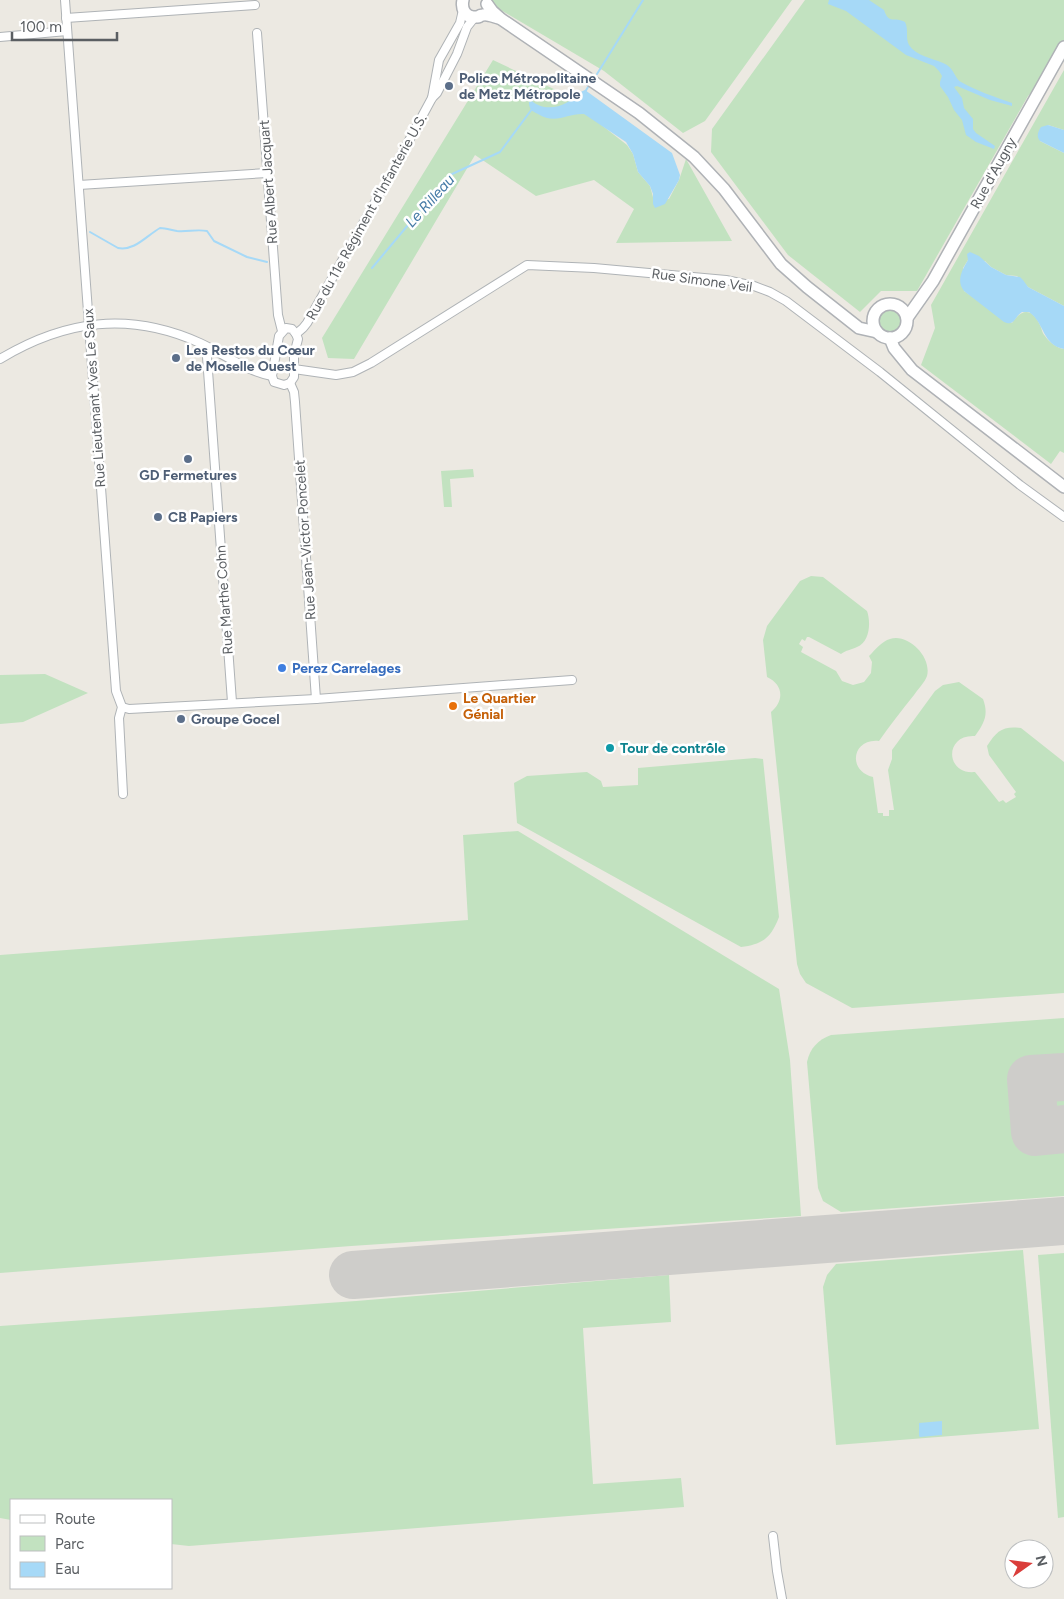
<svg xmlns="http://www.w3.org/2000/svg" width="1064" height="1599" viewBox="0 0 1064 1599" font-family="Figtree,sans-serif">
<rect width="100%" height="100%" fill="#ece9e2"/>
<g fill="#c2e2c0">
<polygon points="484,0 792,0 705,121 683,133 604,71"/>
<polygon points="805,0 1064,0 1064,60 1028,96 917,291 881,291 860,312 788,255 711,152 712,129"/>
<polygon points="493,60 558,91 627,145 633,154 638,172 650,186 654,201 669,199 679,180 686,159 732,241 616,243 634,209 594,180 536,196 475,155 354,359 328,358 322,338"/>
<path d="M1064,70V130L1048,125L1040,141L1064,153V306L1028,287L1017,276L1006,275L991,267L985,261L968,260L963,268L964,291L1012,323C1022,308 1032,308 1040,325C1042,329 1042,333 1045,336C1049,342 1057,348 1064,349V453L1060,451L1051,464L921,365L935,328L931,305Z"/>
<circle cx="890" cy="322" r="12"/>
<polygon points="473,469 474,477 450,479 452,507 444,507 441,471"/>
<path d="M811,576L823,577L867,611C871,622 870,642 857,647C851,650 846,650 841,654L809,637H807L805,641L802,639L799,644L803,647L801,652L836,671L842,681L853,685L864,682L871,673L872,662L869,656C875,650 882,641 890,639C908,633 932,657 927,676C925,682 918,689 914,695C902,710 890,725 879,741C852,738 847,771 873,777L878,813H883V816H889V810H894L888,770L892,759V750L935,691L943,685L959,682L983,699C989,715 984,723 975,736C944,734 945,775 975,772L999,802L1003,800L1006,803L1016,797L1014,794L1016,792L989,755L987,746C997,731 1002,726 1021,728L1064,762V993L852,1008L806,983L800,974L797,964L771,712C784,701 784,685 767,677L763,640L767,626L800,581Z"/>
<polygon points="45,674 88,693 23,722 0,724 0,675"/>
<path d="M755,758L763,759L779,917C771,938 763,944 741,947L517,823L514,783L527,776L587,772L601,781L603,787L638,785V768Z"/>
<polygon points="518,831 779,989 790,1060 801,1216 351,1246 0,1273 0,955 468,920 463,835"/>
<path d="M1064,1018V1196L841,1212L823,1201L818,1188L807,1062C810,1048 818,1040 831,1035Z"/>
<polygon points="1023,1250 1039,1429 836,1445 823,1287 827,1275 836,1264"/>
<polygon points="1064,1253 1064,1517 1058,1518 1038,1255"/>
<polygon points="669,1275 671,1322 583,1328 593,1484 681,1478 684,1507 189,1546 171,1544 171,1500 11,1500 11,1520 0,1518 0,1326 356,1301"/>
</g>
<g fill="#a6d9f7">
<path d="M829,0H869L884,10C889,25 894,16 905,22C909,30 905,38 909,45C916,56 932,58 943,63C955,68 954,78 961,82C977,91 995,97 1012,103V106L990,100L957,86L954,87L962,98L964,108L973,119V129L976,133L995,146L994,149L976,142L966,135L962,120L954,110L948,97L940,86V82L942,76L939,71L934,66L906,55L846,11L828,4Z"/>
<path d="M585,90L672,153L680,175L679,180L665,204L655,208L653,204V194L650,186L638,172L633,154L626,142L584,114C567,113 556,125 538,114C532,111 529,110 529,102L532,101C540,109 556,109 566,103C573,99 577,93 585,90Z"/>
<path d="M1048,125L1064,130V153L1040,141C1036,136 1038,132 1041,127Z"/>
<path d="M970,252L979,256L991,267L1006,275L1020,277L1023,280L1028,287L1064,306V349C1042,345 1045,323 1029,312H1022C1014,317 1015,327 1004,322L964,291C956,281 962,270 968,260L967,254Z"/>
<polygon points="942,1421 942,1435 920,1437 919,1436 919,1423"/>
</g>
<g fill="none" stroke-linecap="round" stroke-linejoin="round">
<g stroke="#a6d9f7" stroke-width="2">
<polyline points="597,74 643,0"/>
<polyline points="585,92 588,87"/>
<path d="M90,232L118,248C135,251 146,236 160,228C166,228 171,230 177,231C187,232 197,229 207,231L214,241L247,257L267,262"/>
<polyline points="372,268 450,175 500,152 532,109"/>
</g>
<g stroke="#cecdca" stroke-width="48">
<polyline points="1064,1077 1031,1079 1035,1132 1064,1129"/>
<polyline points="353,1275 1064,1221"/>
</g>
<defs>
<g id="minor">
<polyline points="65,0 116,691 122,707 119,718 123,794"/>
<polyline points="66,18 255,5"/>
<polyline points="257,33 278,315 282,331"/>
<polyline points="0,37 67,31"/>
<polyline points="432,98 439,60 460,23 463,10"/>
<polyline points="79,185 267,173"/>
<polygon points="286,328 292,329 296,334 298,339 294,355 294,377 290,383 284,385 274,382 272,376 279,336"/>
<polyline points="296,334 303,328 307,323 392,172 432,98 437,93 457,54 467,27 475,17"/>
<polyline points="210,348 207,357 232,702"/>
<path d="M0,359C65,320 129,311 200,343C224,354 246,371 272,376"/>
<polyline points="294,369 336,375 353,372 371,363 527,265 594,268 726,280 754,286 770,292 786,301 880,372 1020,485 1064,517"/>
<polyline points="290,383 294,392 295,402 316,699"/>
<polyline points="122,707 129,709 316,699 572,680"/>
<polyline points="773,1536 777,1571 782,1599"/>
</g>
<g id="secondary">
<path d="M463,0C461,8 465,18 475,17C483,17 475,16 483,15C488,14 494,17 499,18"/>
<polyline points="487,4 492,11 501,19 639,113 694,157 724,189 781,264 807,287 859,328 877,332"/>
<circle cx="890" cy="321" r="17"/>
<polyline points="907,318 933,281 1064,47"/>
<polyline points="890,338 894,348 912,370 1064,487"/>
</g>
</defs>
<use href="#minor" stroke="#afb3b6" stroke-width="10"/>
<use href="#secondary" stroke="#afb2b6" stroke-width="14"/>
<use href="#minor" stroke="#fff" stroke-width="8"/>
<use href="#secondary" stroke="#fff" stroke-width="11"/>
</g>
<g fill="#5c6f8a" stroke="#fff" stroke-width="2">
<circle cx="449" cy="86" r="5"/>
<circle cx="176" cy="358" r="5"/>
<circle cx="188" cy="459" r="5"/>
<circle cx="158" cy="517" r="5"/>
<circle cx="181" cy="719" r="5"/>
</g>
<circle fill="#3f7fe0" stroke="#fff" stroke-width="2" cx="282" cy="668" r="5"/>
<circle fill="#e8710a" stroke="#fff" stroke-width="2" cx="453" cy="706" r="5"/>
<circle fill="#0f9aa8" stroke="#fff" stroke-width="2" cx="610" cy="748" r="5"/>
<g text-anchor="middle" stroke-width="5" stroke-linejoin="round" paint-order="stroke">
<g font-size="14" font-weight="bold" fill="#4e5e75" stroke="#fff" text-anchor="start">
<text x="459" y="83">Police Métropolitaine<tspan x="459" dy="16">de Metz Métropole</tspan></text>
<text x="186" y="355">Les Restos du Cœur<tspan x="186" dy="16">de Moselle Ouest</tspan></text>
<text x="188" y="480" text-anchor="middle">GD Fermetures</text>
<text x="168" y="522">CB Papiers</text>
<text x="191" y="724">Groupe Gocel</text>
</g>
<g font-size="14" fill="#5a5e62" stroke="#fff">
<text transform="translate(993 173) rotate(-61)" y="5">Rue d'Augny</text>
<text transform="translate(268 182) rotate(-94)" y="5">Rue Albert Jacquart</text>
<text transform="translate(366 217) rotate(-61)" y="5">Rue du 11e Régiment d'Infanterie U.S.</text>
<text transform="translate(702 280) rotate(8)" y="5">Rue Simone Veil</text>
<text transform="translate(94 398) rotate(-94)" y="5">Rue Lieutenant Yves Le Saux</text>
<text transform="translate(305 540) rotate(-94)" y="5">Rue Jean-Victor Poncelet</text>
<text transform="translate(224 600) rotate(-94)" y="5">Rue Marthe Cohn</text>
</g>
<g font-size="14" font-weight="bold" fill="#366cbe" stroke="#fff" text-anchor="start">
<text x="292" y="673">Perez Carrelages</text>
</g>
<g font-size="14" font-weight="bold" fill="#c56008" stroke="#fff" text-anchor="start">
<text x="463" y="703">Le Quartier<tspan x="463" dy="16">Génial</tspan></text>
</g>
<g font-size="14" font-weight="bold" fill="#0d838f" stroke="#fff" text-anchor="start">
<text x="620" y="753">Tour de contrôle</text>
</g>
<g font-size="15" font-style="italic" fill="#467ba7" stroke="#fff">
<text transform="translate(430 201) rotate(-48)" y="5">Le Rilleau</text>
</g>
</g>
<rect x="10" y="1499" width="162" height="90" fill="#ffffff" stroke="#bdbfc0"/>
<rect x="20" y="1515" width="25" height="8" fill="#ffffff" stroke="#bdbfc0"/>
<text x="55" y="1524" font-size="15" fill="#5a5e62">Route</text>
<rect x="20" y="1536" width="25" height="15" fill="#c2e2c0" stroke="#bdbfc0"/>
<text x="55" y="1549" font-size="15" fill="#5a5e62">Parc</text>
<rect x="20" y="1562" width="25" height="15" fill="#a6d9f7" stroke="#bdbfc0"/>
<text x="55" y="1574" font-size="15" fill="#5a5e62">Eau</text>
<g transform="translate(1029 1564) rotate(76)"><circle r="24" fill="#ffffff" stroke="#bdbfc0"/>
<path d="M0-4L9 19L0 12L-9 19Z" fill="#da3d3a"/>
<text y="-8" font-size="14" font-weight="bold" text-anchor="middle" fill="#5a5e62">N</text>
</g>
<path d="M12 32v8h105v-8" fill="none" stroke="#5a5e62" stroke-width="2.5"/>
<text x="20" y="32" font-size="15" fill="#5a5e62" stroke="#ffffff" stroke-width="4" paint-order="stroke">100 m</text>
</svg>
